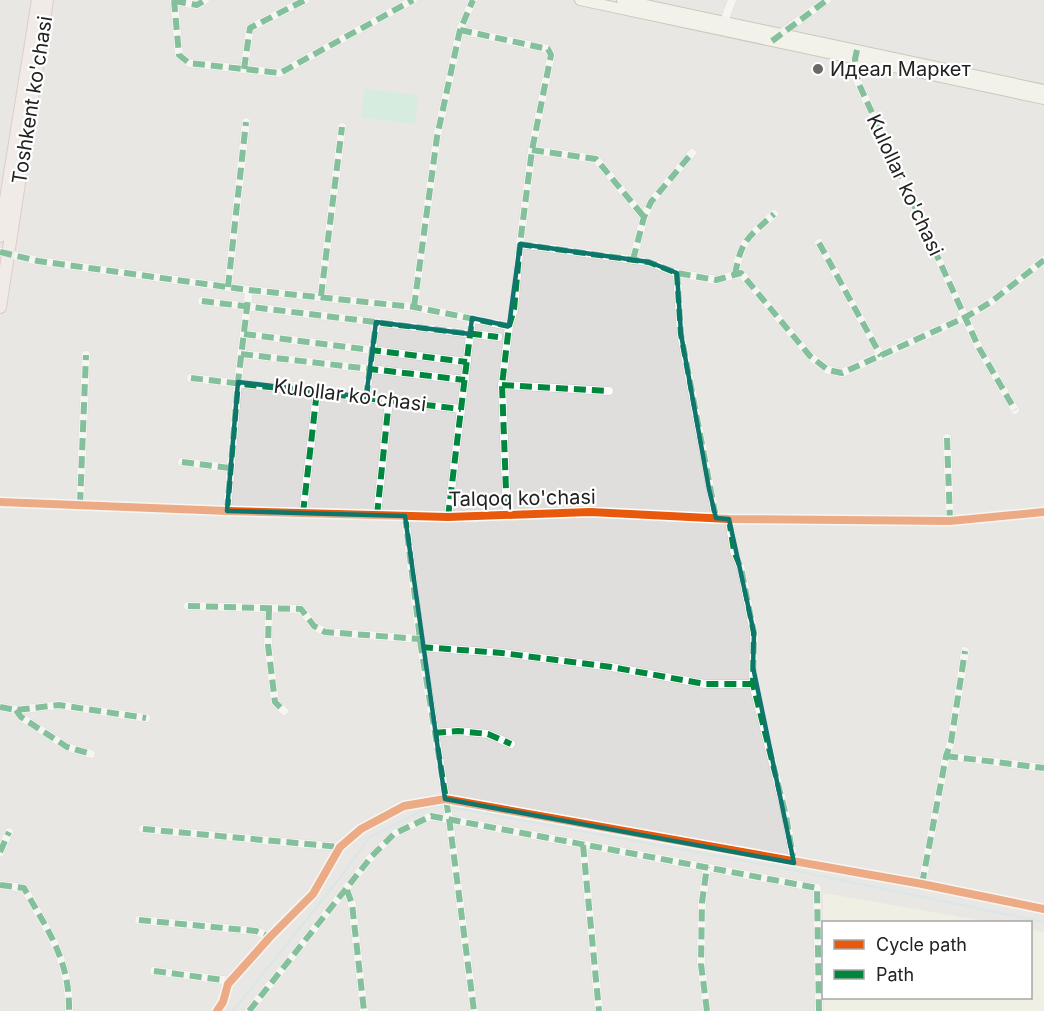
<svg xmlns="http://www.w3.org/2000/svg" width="1044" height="1011" viewBox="0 0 1044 1011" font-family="Inter,sans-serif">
<rect width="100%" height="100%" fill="#f0eeea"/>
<path fill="#dfdedc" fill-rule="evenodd" d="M0,0H1044V1011H0ZM824,922H1030V998H824Z"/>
<polygon fill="#eff0de" points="823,893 990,922 824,922 824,998 1030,998 1031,930 1044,932 1044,1011 823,1011"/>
<polygon fill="#b5e8d2" points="365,89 418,95 415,124 361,117"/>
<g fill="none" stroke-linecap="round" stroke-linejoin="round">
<g stroke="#bedce4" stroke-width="2">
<polyline points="450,807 777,867 1044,922"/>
<polyline points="233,1011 339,879 369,838 431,806 445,807"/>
</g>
<defs>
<g id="minor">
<polyline points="174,0 179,55 189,63 280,73 413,0"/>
<polyline points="174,1 197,5 205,0"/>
<polyline points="722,27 732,0"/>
<polyline points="460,30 548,49 551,55 532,150 520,244 514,309 509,326 502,385 507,516"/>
<polyline points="779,35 827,0"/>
<polyline points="856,55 858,82 979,348 1015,410"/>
<polyline points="244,69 250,28 305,0"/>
<polyline points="532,150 596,159 644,217"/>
<polyline points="819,243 881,356"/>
<polyline points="520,244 649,262 677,273 716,280 741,273 810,356 828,370 842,373 966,317 991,302 1044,260"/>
<polyline points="0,252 38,261 249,290 414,307 509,326"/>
<polyline points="633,260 644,217 651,202 692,153"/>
<polyline points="677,273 681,334 716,518"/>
<path d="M735,275C741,239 749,237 774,214"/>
<polyline points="228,287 246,122"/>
<polyline points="321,296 342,127"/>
<polyline points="202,301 498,337"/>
<polyline points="414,307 437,137 460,30 473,0"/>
<polyline points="244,334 467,362"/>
<polyline points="241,354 465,380"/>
<polyline points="191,378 461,409"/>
<polyline points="502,385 609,391"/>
<polyline points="366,397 376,322"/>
<polyline points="947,438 950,521"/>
<polyline points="182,462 230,468"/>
<polyline points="0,502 227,511 448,517 590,512 729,519 950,521 1044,512"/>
<polyline points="80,504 86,355"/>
<polyline points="227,511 238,382 249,290"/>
<polyline points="303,513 317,391"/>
<polyline points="377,515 389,400"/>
<polyline points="405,516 421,647 449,818 474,1011"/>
<polyline points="448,517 472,318"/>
<polyline points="729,519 734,551 741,568 754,633 753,684 786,816 794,863"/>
<polyline points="188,606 301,609 314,626 325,632 420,639"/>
<polyline points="269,608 268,645 275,702 284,711"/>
<polyline points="421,647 502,653 611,667 705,684 753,684"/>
<polyline points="0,707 16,710 59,705 146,718"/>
<polyline points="16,710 21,717 67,747 91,754"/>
<polyline points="434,733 458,731 488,734 511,744"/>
<polyline points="946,756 1044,768"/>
<polyline points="143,829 340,847"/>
<polyline points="583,845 599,1011"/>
<polyline points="0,852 9,832"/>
<polyline points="922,884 946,756 951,742 965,651"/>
<path d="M0,885L24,888C48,931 70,960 69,1011"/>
<polyline points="347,890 352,904 364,1011"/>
<polyline points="139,920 256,931 270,937"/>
<polyline points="154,971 231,981"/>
<polyline points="217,1011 223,1002 228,984 270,937 313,894 340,847 361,829 404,806 445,799 922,884 1044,909"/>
<polyline points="249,1011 372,856 394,834 431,816 817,888 819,1011"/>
<polyline points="707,1011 701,964 702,902 707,867"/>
</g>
<g id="secondary">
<polyline points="580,0 1044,99"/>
<polyline points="622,0 1044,90"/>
</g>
<g id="trunk">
<polyline points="0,236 38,0"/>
<polyline points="0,307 47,0"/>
</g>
</defs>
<use href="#minor" stroke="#c9c8c6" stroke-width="9"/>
<use href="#secondary" stroke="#999b80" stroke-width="12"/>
<use href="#trunk" stroke="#c7a0ab" stroke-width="14"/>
<use href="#minor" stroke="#fdfcfc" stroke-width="8"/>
<use href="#secondary" stroke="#f4f5ec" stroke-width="10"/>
<use href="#trunk" stroke="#f0e6e4" stroke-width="12"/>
<g stroke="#00873e" stroke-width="6" stroke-dasharray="12 6" stroke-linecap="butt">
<polyline points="174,0 179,55 189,63 280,73 413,0"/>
<polyline points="174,1 197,5 205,0"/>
<polyline points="460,30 548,49 551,55 532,150 520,244 514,309 509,326 502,385 507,516"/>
<polyline points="772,41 827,0"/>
<polyline points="857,50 855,59 858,82 979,348 1015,410"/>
<polyline points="244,69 250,28 305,0"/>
<polyline points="532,150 596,159 644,217"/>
<polyline points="819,243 881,356"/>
<polyline points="520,244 649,262 677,273 716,280 741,273 810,356 828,370 842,373 966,317 991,302 1044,260"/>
<polyline points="0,252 38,261 249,290 414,307 509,326"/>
<polyline points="633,260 644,217 651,202 692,153"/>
<polyline points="677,273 681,334 716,518"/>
<path d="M735,275C741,239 749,237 774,214"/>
<polyline points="228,287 246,122"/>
<polyline points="321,296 342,127"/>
<polyline points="202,301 498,337"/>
<polyline points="414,307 437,137 460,30 473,0"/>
<polyline points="244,334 467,362"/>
<polyline points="241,354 465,380"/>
<polyline points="191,378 461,409"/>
<polyline points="502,385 609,391"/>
<polyline points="366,397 376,322"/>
<polyline points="947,438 950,521"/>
<polyline points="182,462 230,468"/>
<polyline points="80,504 86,355"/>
<polyline points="227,511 238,382 248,299"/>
<polyline points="303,513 317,391"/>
<polyline points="377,515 389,400"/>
<polyline points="405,516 421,647 449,818 474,1011"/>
<polyline points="448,517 472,318"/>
<polyline points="729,519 734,551 741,568 754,633 753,684 786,816 794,863"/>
<polyline points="188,606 301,609 314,626 325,632 420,639"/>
<polyline points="269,608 268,645 275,702 284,711"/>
<polyline points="421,647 502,653 611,667 705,684 753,684"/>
<polyline points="0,707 16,710 59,705 146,718"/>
<polyline points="16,710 21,717 67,747 91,754"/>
<polyline points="434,733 458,731 488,734 511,744"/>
<polyline points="946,756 1044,768"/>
<polyline points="143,829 340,847"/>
<polyline points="583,845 599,1011"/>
<polyline points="0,852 9,832"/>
<polyline points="922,884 946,756 951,742 965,651"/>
<path d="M0,885L24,888C48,931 70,960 69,1011"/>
<polyline points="347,890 352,904 364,1011"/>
<polyline points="139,920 256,931 270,937"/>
<polyline points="154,971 231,981"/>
<polyline points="249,1011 372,856 394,834 431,816 817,888 819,1011"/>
<polyline points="707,1011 701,964 702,902 707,867"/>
</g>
<defs>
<g id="cycleway">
<polyline points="0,502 227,511 448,517 590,512 729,519 950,521 1044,512"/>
<polyline points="217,1011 223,1002 228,984 270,937 313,894 340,847 361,829 404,806 445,799 922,884 1044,909"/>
</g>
</defs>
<use href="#cycleway" stroke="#fff" stroke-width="11"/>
<use href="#cycleway" stroke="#e8590c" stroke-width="8"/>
</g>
<path d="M0 0H1044V1011H0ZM520,244L649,262L677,273L681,334L709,489L716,518L729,519L754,633L753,667L794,863L445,799L405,516L227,511L238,382L366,397L376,322L470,334L472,318L509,326Z" fill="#f0eeea" fill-opacity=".55" fill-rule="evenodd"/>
<path fill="none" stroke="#0f766e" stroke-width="4.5" stroke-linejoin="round" d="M520,244L649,262L677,273L681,334L709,489L716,518L729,519L754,633L753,667L794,863L445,799L405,516L227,511L238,382L366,397L376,322L470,334L472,318L509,326Z"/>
<circle fill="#6a6968" stroke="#fff" stroke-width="2" cx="818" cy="69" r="6"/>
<g text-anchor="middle" stroke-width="4.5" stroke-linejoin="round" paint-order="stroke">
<g font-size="20" fill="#222" stroke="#fff" text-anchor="start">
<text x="830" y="76">Идеал Маркет</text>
</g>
<g font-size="20" fill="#222" stroke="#fff">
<text transform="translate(32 100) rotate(-81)" y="7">Toshkent ko'chasi</text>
<text transform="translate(905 185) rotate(65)" y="7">Kulollar ko'chasi</text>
<text transform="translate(350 395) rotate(7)" y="7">Kulollar ko'chasi</text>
<text transform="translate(522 498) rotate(-1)" y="7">Talqoq ko'chasi</text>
</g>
</g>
<rect x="822" y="921" width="210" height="78" fill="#ffffff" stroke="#a7a7a7" stroke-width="1.5"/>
<rect x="834" y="940" width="30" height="9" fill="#e8590c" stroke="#a7a7a7" stroke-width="1.5"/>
<text x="876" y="951" font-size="18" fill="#222222">Cycle path</text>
<rect x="834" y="970" width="30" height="9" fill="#00873e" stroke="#a7a7a7" stroke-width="1.5"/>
<text x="876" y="981" font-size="18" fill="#222222">Path</text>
</svg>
